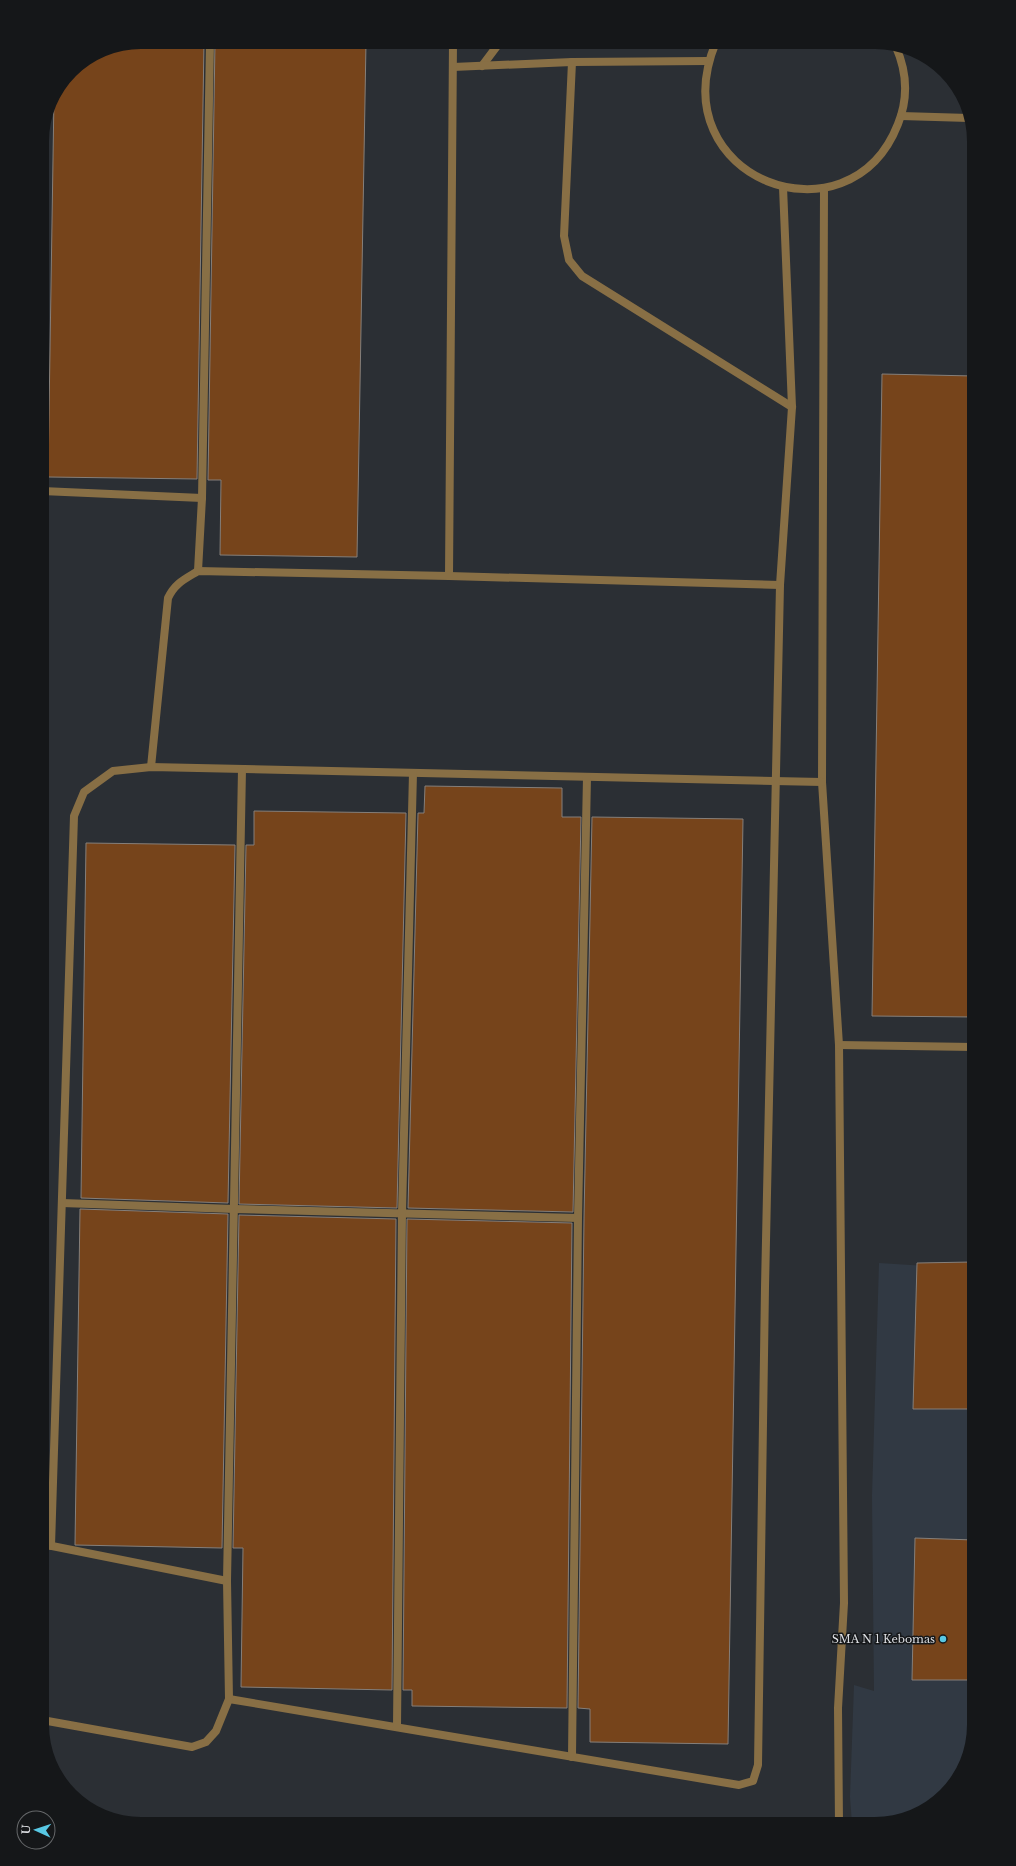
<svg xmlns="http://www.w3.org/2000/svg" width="1016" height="1866" viewBox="0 0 1016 1866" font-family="'Libre Baskerville',serif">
<rect width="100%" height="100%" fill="#2b2f34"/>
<polygon fill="#313943" points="879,1263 974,1269 974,1725 957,1780 913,1816 875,1824 852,1824 850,1797 854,1685 874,1691 872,1496"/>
<g fill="#76441b" stroke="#857f7a">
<polygon points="141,42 204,42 197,479 48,477 54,96 71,71 103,49"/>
<polygon points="215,42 366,42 357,557 220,555 221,480 208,480"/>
<polygon points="882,374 974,376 974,1017 872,1016"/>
<polygon points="425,786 562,788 562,817 581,817 573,1212 408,1208 418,813 424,813"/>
<polygon points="254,811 406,813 397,1208 239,1204 246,845 254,845"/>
<polygon points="592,817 743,819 728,1744 590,1742 590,1709 578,1708 584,1218"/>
<polygon points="86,843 235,845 228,1203 81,1198"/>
<polygon points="80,1209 228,1214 222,1548 75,1545"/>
<polygon points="239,1215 396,1219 392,1690 241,1687 243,1548 233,1548"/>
<polygon points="407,1219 572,1223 567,1708 412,1706 412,1690 403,1690"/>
<polygon points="972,1262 969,1409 913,1409 917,1263"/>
<polygon points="915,1538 974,1540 972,1680 912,1680"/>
</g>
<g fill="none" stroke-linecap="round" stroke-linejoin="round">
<polyline stroke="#886f45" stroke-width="8" points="572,62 564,236 569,260 582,276 792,407"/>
<g stroke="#886f45" stroke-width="8">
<path d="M716,42C659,179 849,249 898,124C908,99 907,72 896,47"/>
<polyline points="482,66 500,42"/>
<polyline points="453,67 572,62 708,61"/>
<polyline points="901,116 969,118"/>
<polyline points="824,188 822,782 839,1045 844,1603 838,1708 839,1824"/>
<polyline points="42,229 44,128"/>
<polyline points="42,491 202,498"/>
<polyline points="198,571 202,498 210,42"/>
<polyline points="449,576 453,42"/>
<path d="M151,767L168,598C175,583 185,579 198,571L449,576L780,585"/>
<polyline points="839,1045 974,1047"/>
<polyline points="62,1203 234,1209 578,1218"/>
<polyline points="42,1544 227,1581"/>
<polyline points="51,1546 74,816 84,792 113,771 151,767 822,782"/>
<polyline points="229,1699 739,1785 753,1781 758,1765 765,1287 780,585 792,407 783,187"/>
<polyline points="42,1720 192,1747 206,1742 216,1731 229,1699 227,1581 242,769"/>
<polyline points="397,1727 402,1213 413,773"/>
<polyline points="572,1757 578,1218 587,777"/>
</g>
</g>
<circle fill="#58c8e4" stroke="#151719" stroke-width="1.5" cx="943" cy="1639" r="4"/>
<g text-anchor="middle" stroke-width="3" stroke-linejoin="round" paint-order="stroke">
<g font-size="11" fill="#dcdee2" stroke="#151719" text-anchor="end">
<text x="935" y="1643">SMA N 1 Kebomas</text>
</g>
</g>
<path d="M0 0H1016V1866H0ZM141 49H875A92 92 0 0 1 967 141V1725A92 92 0 0 1 875 1817H141A92 92 0 0 1 49 1725V141A92 92 0 0 1 141 49Z" fill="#151719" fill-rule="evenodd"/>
<g transform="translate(36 1830) rotate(273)"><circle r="19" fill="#151719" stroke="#656769"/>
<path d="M0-3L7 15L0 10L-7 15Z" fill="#58c8e4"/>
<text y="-6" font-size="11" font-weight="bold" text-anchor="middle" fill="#dcdee2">U</text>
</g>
</svg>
